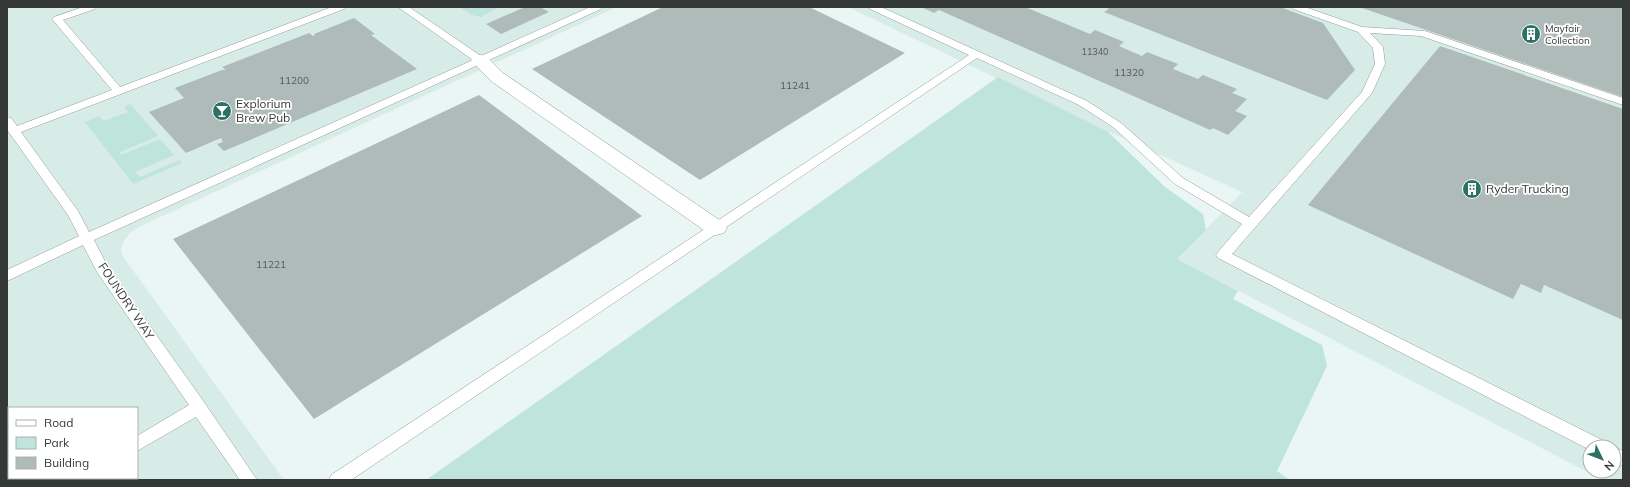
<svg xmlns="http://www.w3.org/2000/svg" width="1630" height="487" viewBox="0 0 1630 487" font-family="Mulish,sans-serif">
<rect width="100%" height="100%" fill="#eaf6f3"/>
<g fill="#d8ece7" fill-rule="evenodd">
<path d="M7,7H617L143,225L130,233L124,241L121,248L122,255L284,480H7ZM9,408H137V478H9Z"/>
<path d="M848,7H1623V480H1603L1177,259L1242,192L1107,131ZM1590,447H1614V471H1590Z"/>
</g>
<g fill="#bee4db">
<polygon points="459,7 499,7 481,17 472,15"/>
<polygon points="998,77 1107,131 1165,187 1203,214 1206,230 1177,259 1238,291 1233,299 1322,345 1327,366 1277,471 1290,480 426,480"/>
<polygon points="130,104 158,136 120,152 121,155 160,139 174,155 135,172 140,177 180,160 182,163 133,184 85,122 99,116 104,121 128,112 124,107"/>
</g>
<g fill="#afbbb8">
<polygon points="525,7 540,7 549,12 501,34 486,24"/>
<polygon points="663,7 809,7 905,53 700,180 532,69"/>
<polygon points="921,7 1025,7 1090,34 1095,30 1124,42 1119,46 1142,56 1147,52 1178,64 1173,69 1198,79 1203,75 1237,89 1232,93 1247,99 1235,111 1247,116 1228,135 1213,128 1210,130 939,10 934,13"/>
<polygon points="1105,7 1280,7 1323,23 1355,70 1327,100 1104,12 1109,9"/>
<polygon points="1359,7 1623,7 1623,97"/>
<polygon points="354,18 375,34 371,35 417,69 224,151 217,144 223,142 221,138 186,153 149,112 184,98 175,88 222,70 226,70 222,67 309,33 313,36 315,35 314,34"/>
<polygon points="1440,46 1623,109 1623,320 1544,285 1541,293 1521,284 1513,299 1308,205"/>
<polygon points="479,95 642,216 314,419 173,239"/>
</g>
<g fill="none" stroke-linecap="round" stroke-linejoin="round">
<defs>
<g id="lane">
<polygon points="83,7 97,7 95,9 63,20 120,87 332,7 346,7 344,9 21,132 78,211 89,232 473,60 398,7 409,7 481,56 590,7 603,7 601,9 94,240 108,267 204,402 257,480 240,480 196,417 137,451 137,436 189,405 97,272 83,245 7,281 7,270 79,236 68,215 8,131 7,117 11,118 17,126 112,90 52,19 54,17"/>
<polygon points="868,7 881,7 1087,101 1121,123 1183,178 1249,217 1362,92 1375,64 1373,48 1358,32 1293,9 1291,7 1305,7 1362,27 1425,31 1623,98 1623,105 1421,36 1370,33 1383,47 1385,64 1372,93 1232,254 1606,442 1608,447 1590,447 1590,450 1218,258 1216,255 1218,252 1242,224 1175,184 1113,127 1079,105 977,58 351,480 329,480 331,475 969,55 870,9"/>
<polygon points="1614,447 1623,451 1623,466 1614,462"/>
<polygon points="69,478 88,478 87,480 68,480"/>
</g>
<polygon id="street" points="480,55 486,56 503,73 724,223 727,228 724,233 716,235 708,233 491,81 471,60 474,56"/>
</defs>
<use href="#lane" stroke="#929d9b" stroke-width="1"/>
<use href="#street" stroke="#929d9b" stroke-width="1"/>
<use href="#lane" fill="#fff" fill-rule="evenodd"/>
<use href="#street" fill="#fff" fill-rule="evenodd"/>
</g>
<defs>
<symbol id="building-disc" viewBox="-11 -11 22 22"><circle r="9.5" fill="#2c7165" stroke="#fff"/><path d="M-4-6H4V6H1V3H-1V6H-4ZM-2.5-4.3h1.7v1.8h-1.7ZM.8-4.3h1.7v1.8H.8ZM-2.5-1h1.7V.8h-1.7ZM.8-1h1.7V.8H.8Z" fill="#fff"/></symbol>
<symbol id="bar-disc" viewBox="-11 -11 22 22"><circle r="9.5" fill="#2c7165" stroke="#fff"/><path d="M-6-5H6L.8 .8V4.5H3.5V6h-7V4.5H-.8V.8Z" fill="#fff"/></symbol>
</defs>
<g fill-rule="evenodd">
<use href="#building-disc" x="1520" y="23" width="22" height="22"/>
<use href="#bar-disc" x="211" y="100" width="22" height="22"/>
<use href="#building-disc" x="1461" y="178" width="22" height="22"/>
</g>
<g text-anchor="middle" stroke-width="3.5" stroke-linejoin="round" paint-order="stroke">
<g font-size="9" fill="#535a57">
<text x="1095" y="55">11340</text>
</g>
<g font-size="10" fill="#343937" stroke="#fff" text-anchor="start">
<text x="1545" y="32">Mayfair<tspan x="1545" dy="12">Collection</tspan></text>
</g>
<g font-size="10" fill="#535a57">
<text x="1129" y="76">11320</text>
<text x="294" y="84">11200</text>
<text x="795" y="89">11241</text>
<text x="271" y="268">11221</text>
</g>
<g font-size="12" fill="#343937" stroke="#fff" text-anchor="start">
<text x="236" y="108">Explorium<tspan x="236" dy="14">Brew Pub</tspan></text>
<text x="1486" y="193">Ryder Trucking</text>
</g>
<g font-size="12" fill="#343937" stroke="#fff">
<text transform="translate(126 301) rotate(56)" y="4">FOUNDRY WAY</text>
</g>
</g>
<rect width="1630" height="487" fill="none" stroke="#343937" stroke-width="16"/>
<rect x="8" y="407" width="130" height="72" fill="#ffffff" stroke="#aeb0af"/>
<rect x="16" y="420" width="20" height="6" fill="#ffffff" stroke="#aeb0af"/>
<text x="44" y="427" font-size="12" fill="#343937">Road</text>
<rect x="16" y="437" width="20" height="12" fill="#bee4db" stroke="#aeb0af"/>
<text x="44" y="447" font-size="12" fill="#343937">Park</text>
<rect x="16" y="457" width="20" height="12" fill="#afbbb8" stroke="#aeb0af"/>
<text x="44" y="467" font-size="12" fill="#343937">Building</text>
<g transform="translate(1602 459) rotate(133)"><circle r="19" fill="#ffffff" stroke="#aeb0af"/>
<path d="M0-3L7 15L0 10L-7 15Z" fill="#2c7165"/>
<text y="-6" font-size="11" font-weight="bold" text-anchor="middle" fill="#343937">N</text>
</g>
</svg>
